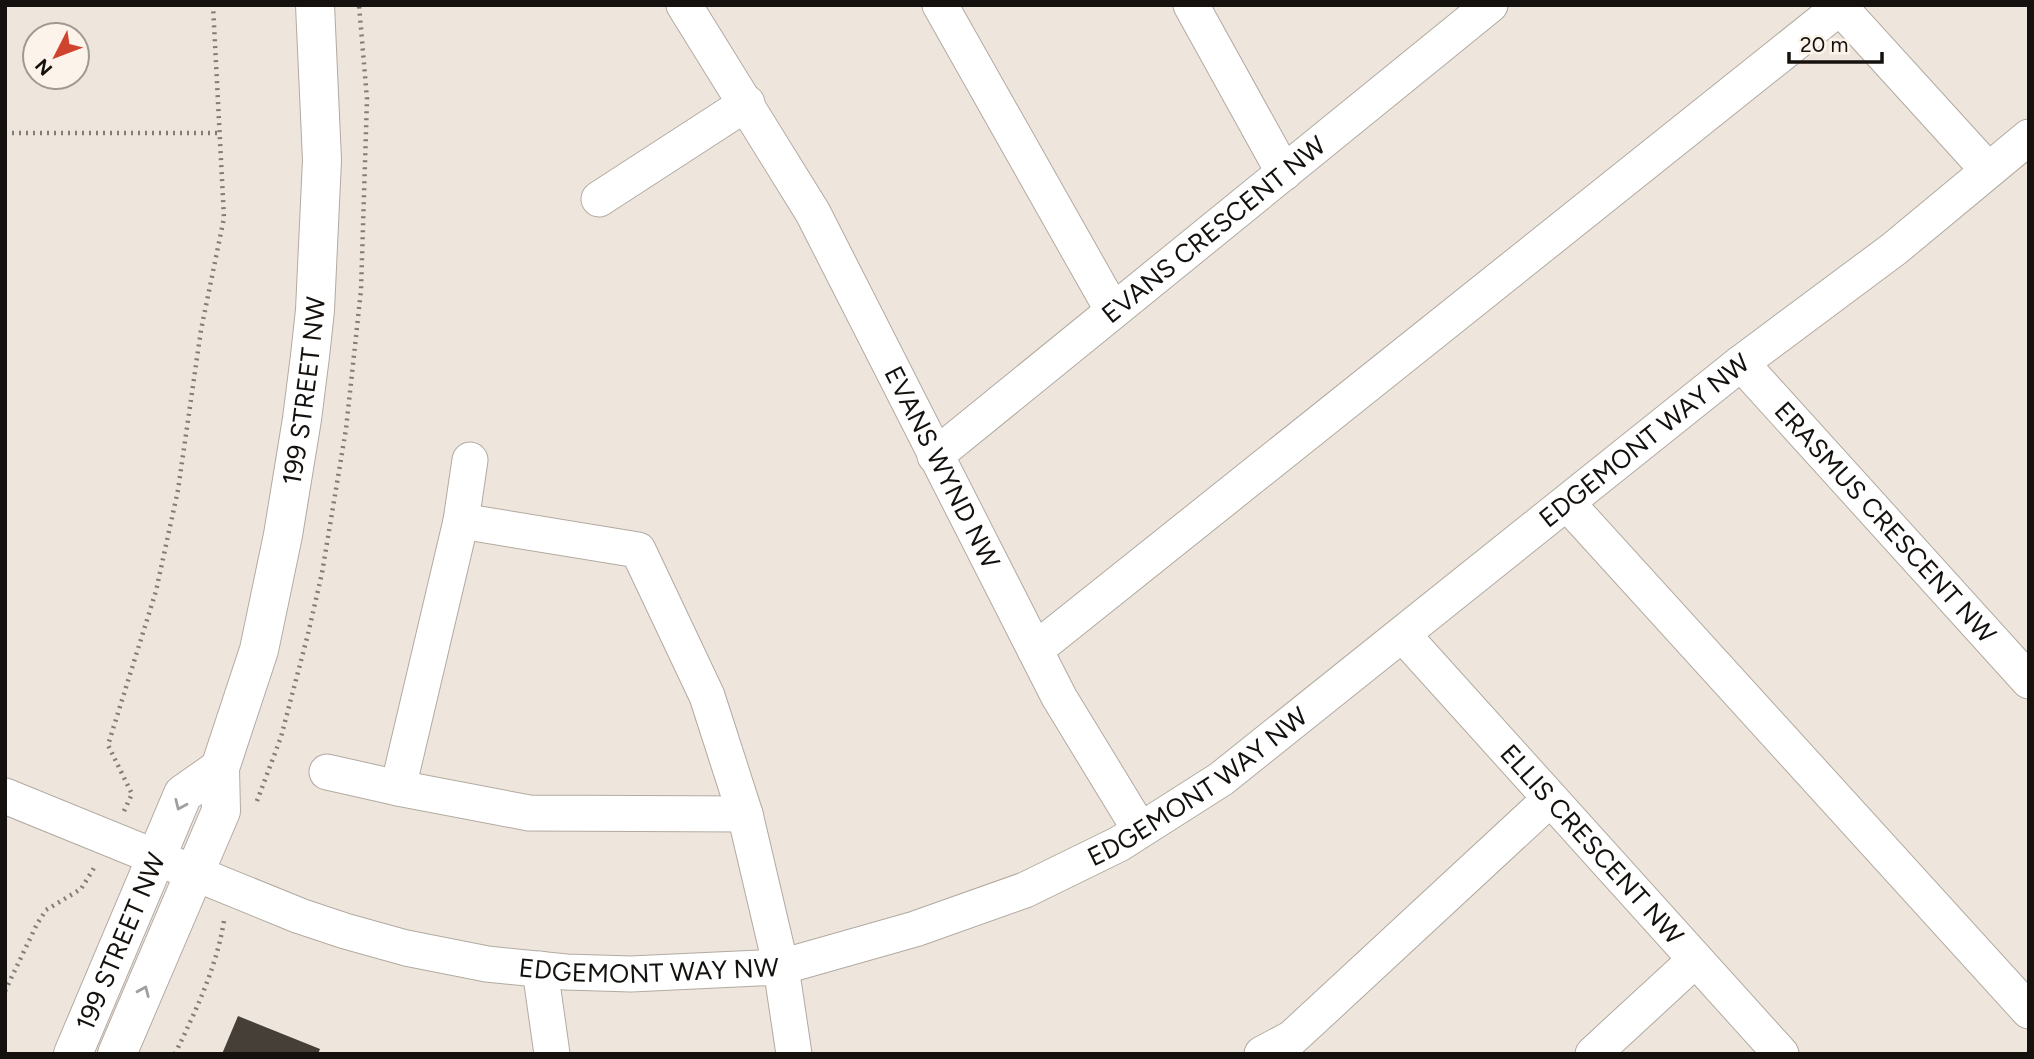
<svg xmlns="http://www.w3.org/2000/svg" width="2034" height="1059" viewBox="0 0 2034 1059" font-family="Figtree,sans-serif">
<rect width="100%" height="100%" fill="#eee6dd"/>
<polygon fill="#463f38" points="238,1016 320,1049 318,1054 222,1054"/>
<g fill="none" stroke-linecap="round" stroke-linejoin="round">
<defs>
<g id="minor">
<path id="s1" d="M684,5L813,213L1059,697L1140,830"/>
<polyline points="940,5 1113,311"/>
<polyline points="1191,5 1284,173"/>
<polyline points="1838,5 1988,170"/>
<polyline points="599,199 747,103"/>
<path id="s2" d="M1741,363L2029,681"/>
<path id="s3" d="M935,456L1490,5"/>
<polyline points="470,460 461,521 638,550 707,696 745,814 781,967 794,1054"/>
<polyline points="1567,503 2029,1011"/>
<path id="s4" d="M1403,635L1781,1054"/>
<polyline points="1035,650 1840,7"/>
<polyline points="327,772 398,788 529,813 745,814"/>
<polyline points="398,788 461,521"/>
<path id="s5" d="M5,796L300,916L345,931L406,948L487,964L566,972L631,974L781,967L915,929L1025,890L1119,844L1221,779L1741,363L1894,249L2029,137"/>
<polyline points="540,969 552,1054"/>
<polyline points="1262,1054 1292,1038 1550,799"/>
<polyline points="1593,1054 1695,960"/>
</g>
<g id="major">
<path id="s6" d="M73,1054L183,794L220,768"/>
<path id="s7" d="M117,1054L221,811L220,768L259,650L283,535L302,419L310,356L315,310L322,160L315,5"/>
</g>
</defs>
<use href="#minor" stroke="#b2aaa1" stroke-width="37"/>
<use href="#major" stroke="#b2aaa1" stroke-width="40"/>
<g stroke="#817c76" stroke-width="4.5" stroke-dasharray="2 5" stroke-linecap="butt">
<polyline points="5,133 221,133"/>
<polyline points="257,801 281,737 308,634 322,573 346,429 361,290 367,99 359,5"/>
<polyline points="124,811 132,794 108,745 156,591 178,490 201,330 224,218 213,5"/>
<polyline points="5,991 37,924 46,910 81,889 94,868"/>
<path d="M175,1054C196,1010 216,969 224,921"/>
</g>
<use href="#minor" stroke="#fff" stroke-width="35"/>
<use href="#major" stroke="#fff" stroke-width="38"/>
</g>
<defs><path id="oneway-chevron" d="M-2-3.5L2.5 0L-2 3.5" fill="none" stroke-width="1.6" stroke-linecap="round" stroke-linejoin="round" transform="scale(1.75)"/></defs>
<g stroke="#a1a09f">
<use href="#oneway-chevron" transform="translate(180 805) rotate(114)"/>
<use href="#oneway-chevron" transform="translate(144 991) rotate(-67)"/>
</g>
<g text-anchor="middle" stroke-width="7" stroke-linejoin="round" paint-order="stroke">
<g font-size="26" fill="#14110e" stroke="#fcf3ea">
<text dy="9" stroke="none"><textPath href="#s3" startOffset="359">EVANS CRESCENT NW</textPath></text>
<text dy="9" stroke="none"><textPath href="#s7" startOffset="695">199 STREET NW</textPath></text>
<text dy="9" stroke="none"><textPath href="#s5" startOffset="1830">EDGEMONT WAY NW</textPath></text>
<text dy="9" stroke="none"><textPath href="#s1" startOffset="530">EVANS WYND NW</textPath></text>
<text dy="9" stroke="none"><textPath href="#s2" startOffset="215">ERASMUS CRESCENT NW</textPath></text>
<text dy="9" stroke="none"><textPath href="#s5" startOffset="1264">EDGEMONT WAY NW</textPath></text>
<text dy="9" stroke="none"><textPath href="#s4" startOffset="282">ELLIS CRESCENT NW</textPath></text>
<text dy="9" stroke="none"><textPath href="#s6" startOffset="122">199 STREET NW</textPath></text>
<text dy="9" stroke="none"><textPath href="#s5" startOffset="674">EDGEMONT WAY NW</textPath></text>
</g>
</g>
<rect width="2034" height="1059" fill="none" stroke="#14110e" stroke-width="14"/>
<g transform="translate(56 56) rotate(228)"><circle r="33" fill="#fcf3ea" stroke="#9f9992" stroke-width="2"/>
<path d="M0-5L12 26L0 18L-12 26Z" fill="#d0442f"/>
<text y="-10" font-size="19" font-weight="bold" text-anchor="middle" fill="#14110e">N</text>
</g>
<path d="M1789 52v10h93v-10" fill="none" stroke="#14110e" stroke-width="3.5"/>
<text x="1800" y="52" font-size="21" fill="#14110e" stroke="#fcf3ea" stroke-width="5" paint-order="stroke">20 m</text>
</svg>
